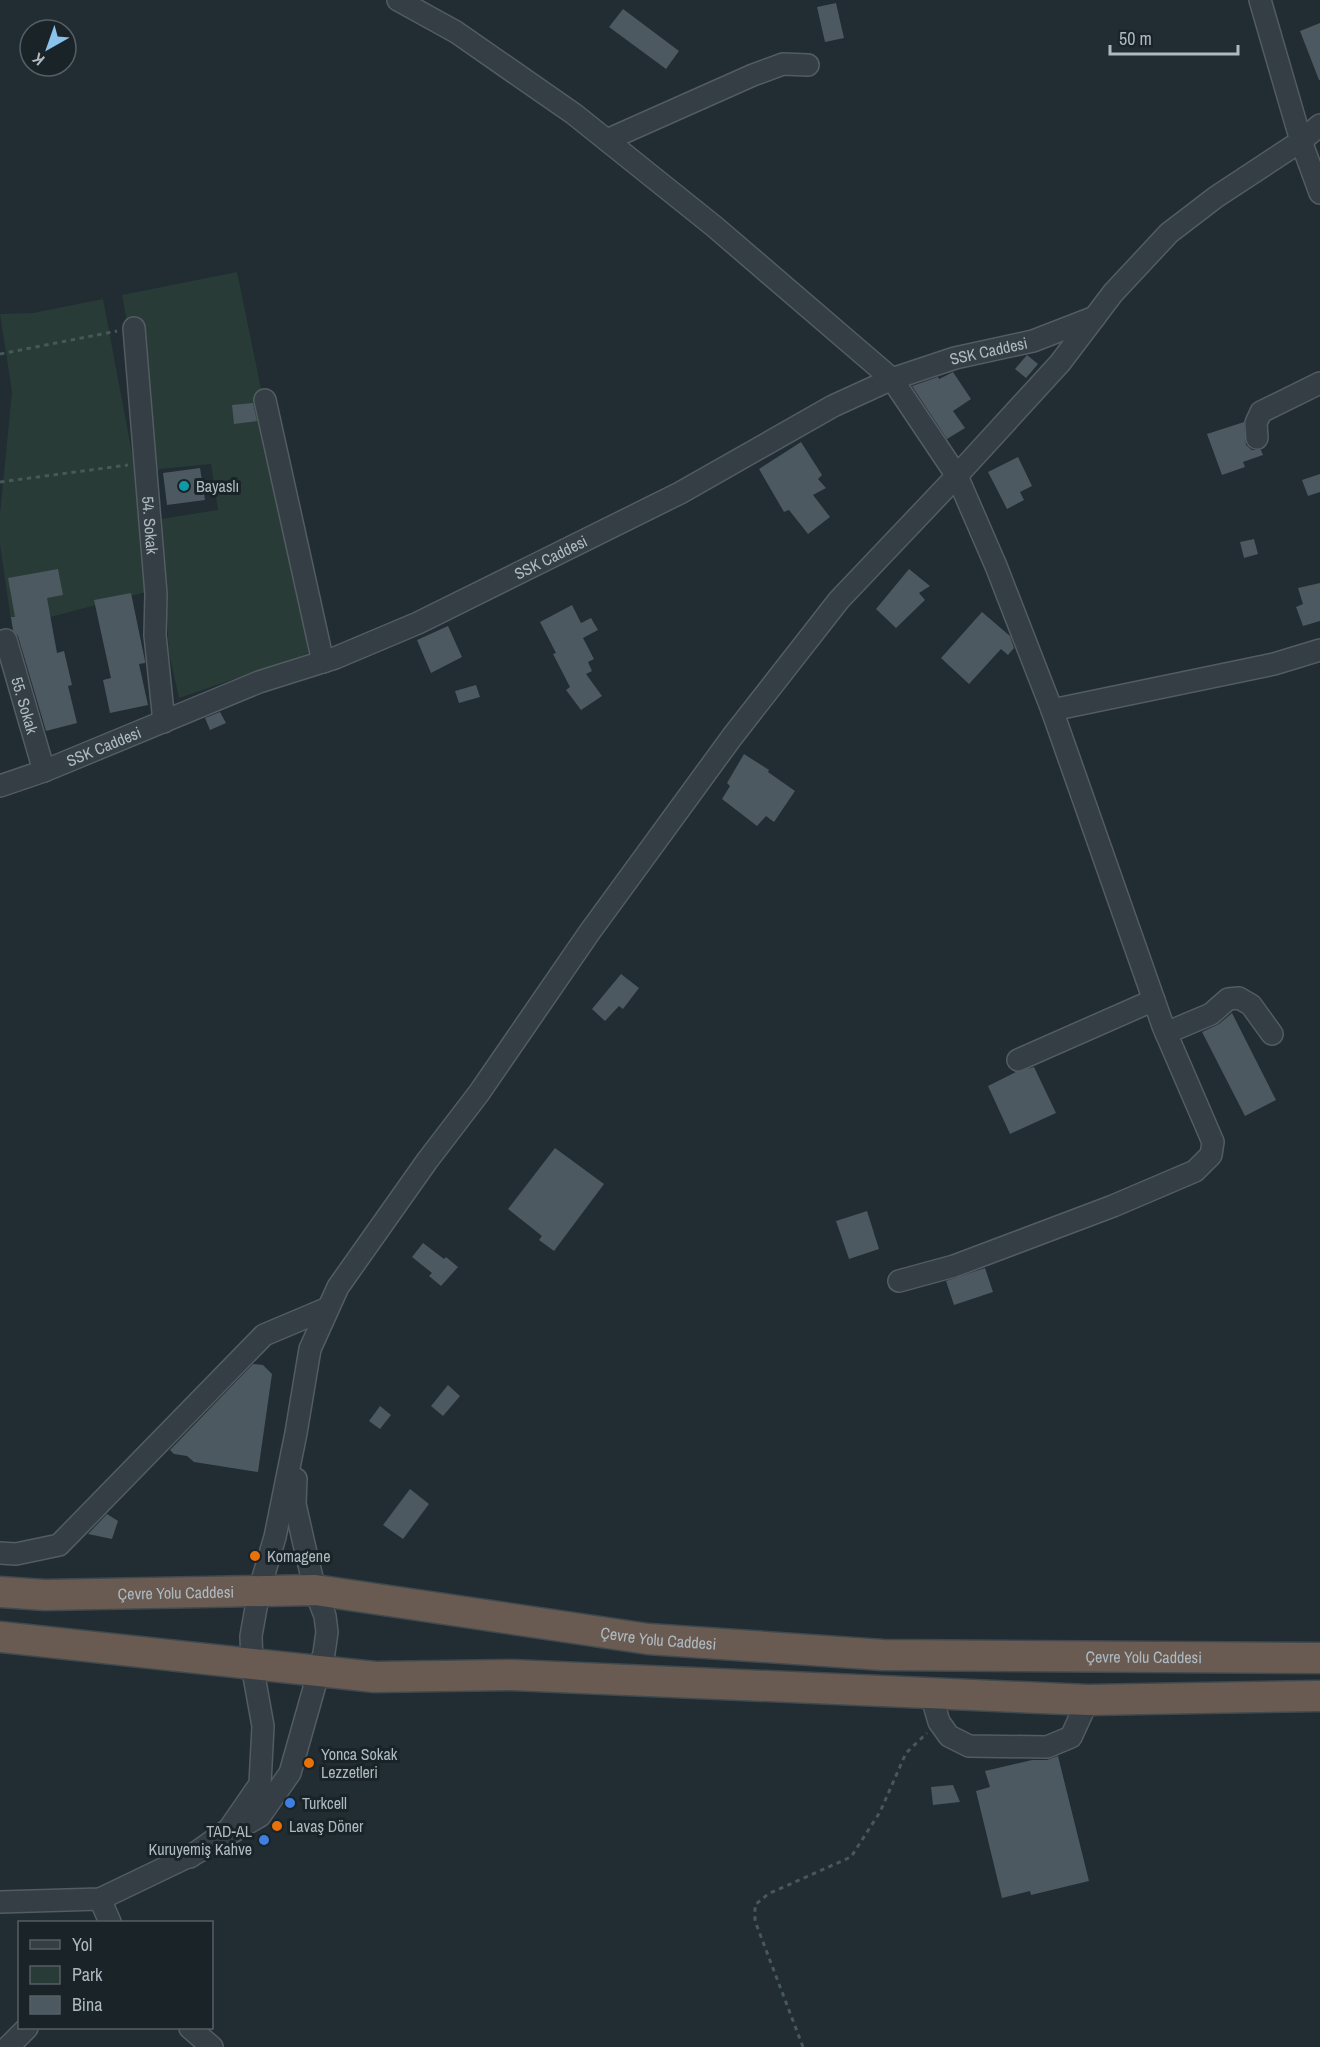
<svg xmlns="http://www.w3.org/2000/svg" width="1320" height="2047" viewBox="0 0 1320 2047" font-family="'Archivo Narrow',sans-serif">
<rect width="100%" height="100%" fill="#212c33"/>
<g fill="#293b37">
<polygon points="237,272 315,651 179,698 169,653 161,519 218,510 211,464 160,469 155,474 122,295"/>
<polygon points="103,299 133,459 150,591 12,627 0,544 0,514 12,392 0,314 33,313"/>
</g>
<g fill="#4c5961">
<polygon points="836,3 844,38 825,42 817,7"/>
<polygon points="623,9 679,51 666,69 609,27"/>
<polygon points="1320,23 1320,80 1319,80 1300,31"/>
<polygon points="1027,355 1038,364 1026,378 1015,369"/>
<polygon points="953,372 971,399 953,411 965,428 947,439 912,386 938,377 939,379"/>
<polygon points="253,403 257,421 234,424 232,405"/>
<polygon points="1244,422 1246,445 1252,450 1261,450 1263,455 1243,462 1245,467 1222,475 1207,434"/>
<polygon points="801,442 822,475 818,479 826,488 813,495 830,517 808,534 789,510 784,512 759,469"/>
<polygon points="1018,457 1032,486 1020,492 1024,500 1007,509 988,472"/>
<polygon points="200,468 205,500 167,505 163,473"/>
<polygon points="1320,474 1320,492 1308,496 1302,480"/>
<polygon points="1254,539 1258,554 1244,558 1240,542"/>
<polygon points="58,569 63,595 47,598 57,653 64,651 72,685 68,686 77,723 46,731 18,636 13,630 11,617 15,617 8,578"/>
<polygon points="909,569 930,586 919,593 925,600 896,628 876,609"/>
<polygon points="1320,583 1320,621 1303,626 1296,607 1303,604 1298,588"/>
<polygon points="131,593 145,661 145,663 139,664 148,705 110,713 103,680 111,678 94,600"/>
<polygon points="572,605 581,623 591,618 598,630 583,638 594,659 588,662 592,671 586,674 602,696 581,710 566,690 570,687 553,654 556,653 540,622"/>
<polygon points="982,612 1010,636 1014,648 1008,655 1001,649 969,684 941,658"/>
<polygon points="448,626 462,657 431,673 417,640"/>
<polygon points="476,685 480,697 459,703 455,691"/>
<polygon points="220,712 226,723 210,730 205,718"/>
<polygon points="744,754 769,770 768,772 795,791 774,822 766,816 757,826 722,799 730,786 727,783"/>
<polygon points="621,974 639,988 623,1009 619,1006 605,1021 592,1009"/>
<polygon points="1232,1013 1276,1100 1245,1116 1202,1032 1219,1024"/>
<polygon points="1034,1067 1056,1113 1010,1134 988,1086 1016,1072"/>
<polygon points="555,1148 604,1184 554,1251 539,1240 542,1236 508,1209"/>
<polygon points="867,1211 879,1249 849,1259 836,1221"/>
<polygon points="423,1243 444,1259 446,1257 458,1267 441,1286 429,1276 432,1273 412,1257"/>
<polygon points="985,1268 993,1292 954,1305 946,1281"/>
<polygon points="253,1364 263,1365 272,1374 258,1472 194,1462 187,1456 174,1454 170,1450"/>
<polygon points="448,1385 460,1396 443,1416 431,1406"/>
<polygon points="380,1406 391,1415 380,1429 369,1421"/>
<polygon points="410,1489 429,1504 403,1539 383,1525"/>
<polygon points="107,1514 118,1521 112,1539 88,1534"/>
<polygon points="1058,1756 1089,1881 1031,1895 1030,1891 1002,1898 976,1791 990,1787 985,1771 1032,1760 1047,1760"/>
<polygon points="953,1785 960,1802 933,1805 931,1787"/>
</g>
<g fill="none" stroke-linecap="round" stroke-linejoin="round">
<defs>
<g id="minor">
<polyline points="398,0 456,32 574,114 715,227 892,379 957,476 996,566 1052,710 1163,1026 1213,1142 1211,1155 1195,1171 1113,1206 954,1266 899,1281"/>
<polyline points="1260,0 1301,141 1320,193"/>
<polyline points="607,140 753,75 783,64 808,65"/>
<path id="s1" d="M134,328L156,594L155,635L164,722"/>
<polyline points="265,400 323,662"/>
<polyline points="1257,438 1256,423 1261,412 1320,383"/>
<path id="s2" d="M6,640L44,771"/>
<polyline points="1052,710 1274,664 1320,650"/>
<path id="s3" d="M0,786L44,771L259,682L335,658L418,623L680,493L833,406L892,379L955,358L1033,341L1095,317"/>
<polyline points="1166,1033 1211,1014 1228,999 1239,998 1251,1005 1272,1034"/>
<polyline points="1018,1060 1154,1000"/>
<polyline points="0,1553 16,1554 59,1545 264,1335 328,1308"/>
<polyline points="931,1694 939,1722 949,1736 969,1746 1047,1747 1071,1737 1088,1700"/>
<polyline points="229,1834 260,1816 290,1773 324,1653 327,1632 325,1616 315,1590 304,1544 295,1504 296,1479"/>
<polyline points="190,1857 229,1829 260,1784 263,1726 252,1665 251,1636 259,1591 275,1537 296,1433 310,1349 338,1287 427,1161 479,1093 589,933 732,737 839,600 952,481 1060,363 1113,293 1169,233 1216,197 1301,141 1320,125"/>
<polyline points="100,1899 110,1922"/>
<polyline points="0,1902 100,1899 202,1850"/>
<polyline points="190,2028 212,2047"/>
<polyline points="8,2047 27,2028"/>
</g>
<g id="highway">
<path id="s4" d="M0,1592L45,1595L315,1590L648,1639L883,1655L1320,1658"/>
<polyline points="0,1637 375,1677 512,1675 1088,1700 1320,1696"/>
</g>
</defs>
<use href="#minor" stroke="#525c62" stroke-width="24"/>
<use href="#highway" stroke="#3f494e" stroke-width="33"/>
<g stroke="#465857" stroke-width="3" stroke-dasharray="4.5 4.5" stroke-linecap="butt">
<polyline points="0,354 117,331"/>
<polyline points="0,482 128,465"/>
<polyline points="803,2047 755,1921 755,1905 768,1894 851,1857 880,1812 906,1753 927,1733"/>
</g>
<use href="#minor" stroke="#343e44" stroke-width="21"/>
<use href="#highway" stroke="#695b52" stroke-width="30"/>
</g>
<circle fill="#0f9aa8" stroke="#1a2328" stroke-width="2" cx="184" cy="486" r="6"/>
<g fill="#e8710a" stroke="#1a2328" stroke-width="2">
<circle cx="255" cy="1556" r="6"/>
<circle cx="309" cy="1763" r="6"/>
<circle cx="277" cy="1826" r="6"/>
</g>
<g fill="#3f7fe0" stroke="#1a2328" stroke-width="2">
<circle cx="290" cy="1803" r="6"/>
<circle cx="264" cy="1840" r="6"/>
</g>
<g text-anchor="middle" stroke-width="6" stroke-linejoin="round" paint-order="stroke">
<g font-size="16" fill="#aeb9c1" stroke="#1a2328">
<text dy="6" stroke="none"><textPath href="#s3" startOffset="1083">SSK Caddesi</textPath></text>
<text dy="6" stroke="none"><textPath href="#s1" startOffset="198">54. Sokak</textPath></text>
<text dy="6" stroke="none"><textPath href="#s3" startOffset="597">SSK Caddesi</textPath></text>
<text dy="6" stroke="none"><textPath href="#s2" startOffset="68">55. Sokak</textPath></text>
<text dy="6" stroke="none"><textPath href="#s3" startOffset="111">SSK Caddesi</textPath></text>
<text dy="6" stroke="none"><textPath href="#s4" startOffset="176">Çevre Yolu Caddesi</textPath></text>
<text dy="6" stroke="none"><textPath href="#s4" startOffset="662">Çevre Yolu Caddesi</textPath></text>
<text dy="6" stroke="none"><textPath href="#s4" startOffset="1148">Çevre Yolu Caddesi</textPath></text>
</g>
<g font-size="16" fill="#aeb9c1" stroke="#1a2328" text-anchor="start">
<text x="196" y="492">Bayaslı</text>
<text x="267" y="1562">Komagene</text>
<text x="321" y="1760">Yonca Sokak<tspan x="321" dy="18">Lezzetleri</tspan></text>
<text x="302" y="1809">Turkcell</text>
<text x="289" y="1832">Lavaş Döner</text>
<text x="252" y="1837" text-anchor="end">TAD-AL<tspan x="252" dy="18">Kuruyemiş Kahve</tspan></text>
</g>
</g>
<rect x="18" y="1921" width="195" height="108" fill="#1a2328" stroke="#555f65" stroke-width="1.5"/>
<rect x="30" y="1940" width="30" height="9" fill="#343e44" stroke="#555f65" stroke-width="1.5"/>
<text x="72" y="1951" font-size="18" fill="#aeb9c1">Yol</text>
<rect x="30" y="1966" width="30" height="18" fill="#293b37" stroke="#555f65" stroke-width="1.5"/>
<text x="72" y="1981" font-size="18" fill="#aeb9c1">Park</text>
<rect x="30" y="1996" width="30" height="18" fill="#4c5961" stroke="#555f65" stroke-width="1.5"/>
<text x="72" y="2011" font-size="18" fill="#aeb9c1">Bina</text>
<g transform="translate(48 48) rotate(220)"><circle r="28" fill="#1a2328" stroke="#555f65" stroke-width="1.5"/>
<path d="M0-4.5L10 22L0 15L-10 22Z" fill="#89c2eb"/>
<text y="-9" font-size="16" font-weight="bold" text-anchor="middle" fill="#aeb9c1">K</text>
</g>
<path d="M1110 45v9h128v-9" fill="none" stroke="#aeb9c1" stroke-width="3"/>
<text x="1119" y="45" font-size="18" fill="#aeb9c1" stroke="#1a2328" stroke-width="4.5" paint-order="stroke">50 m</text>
</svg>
